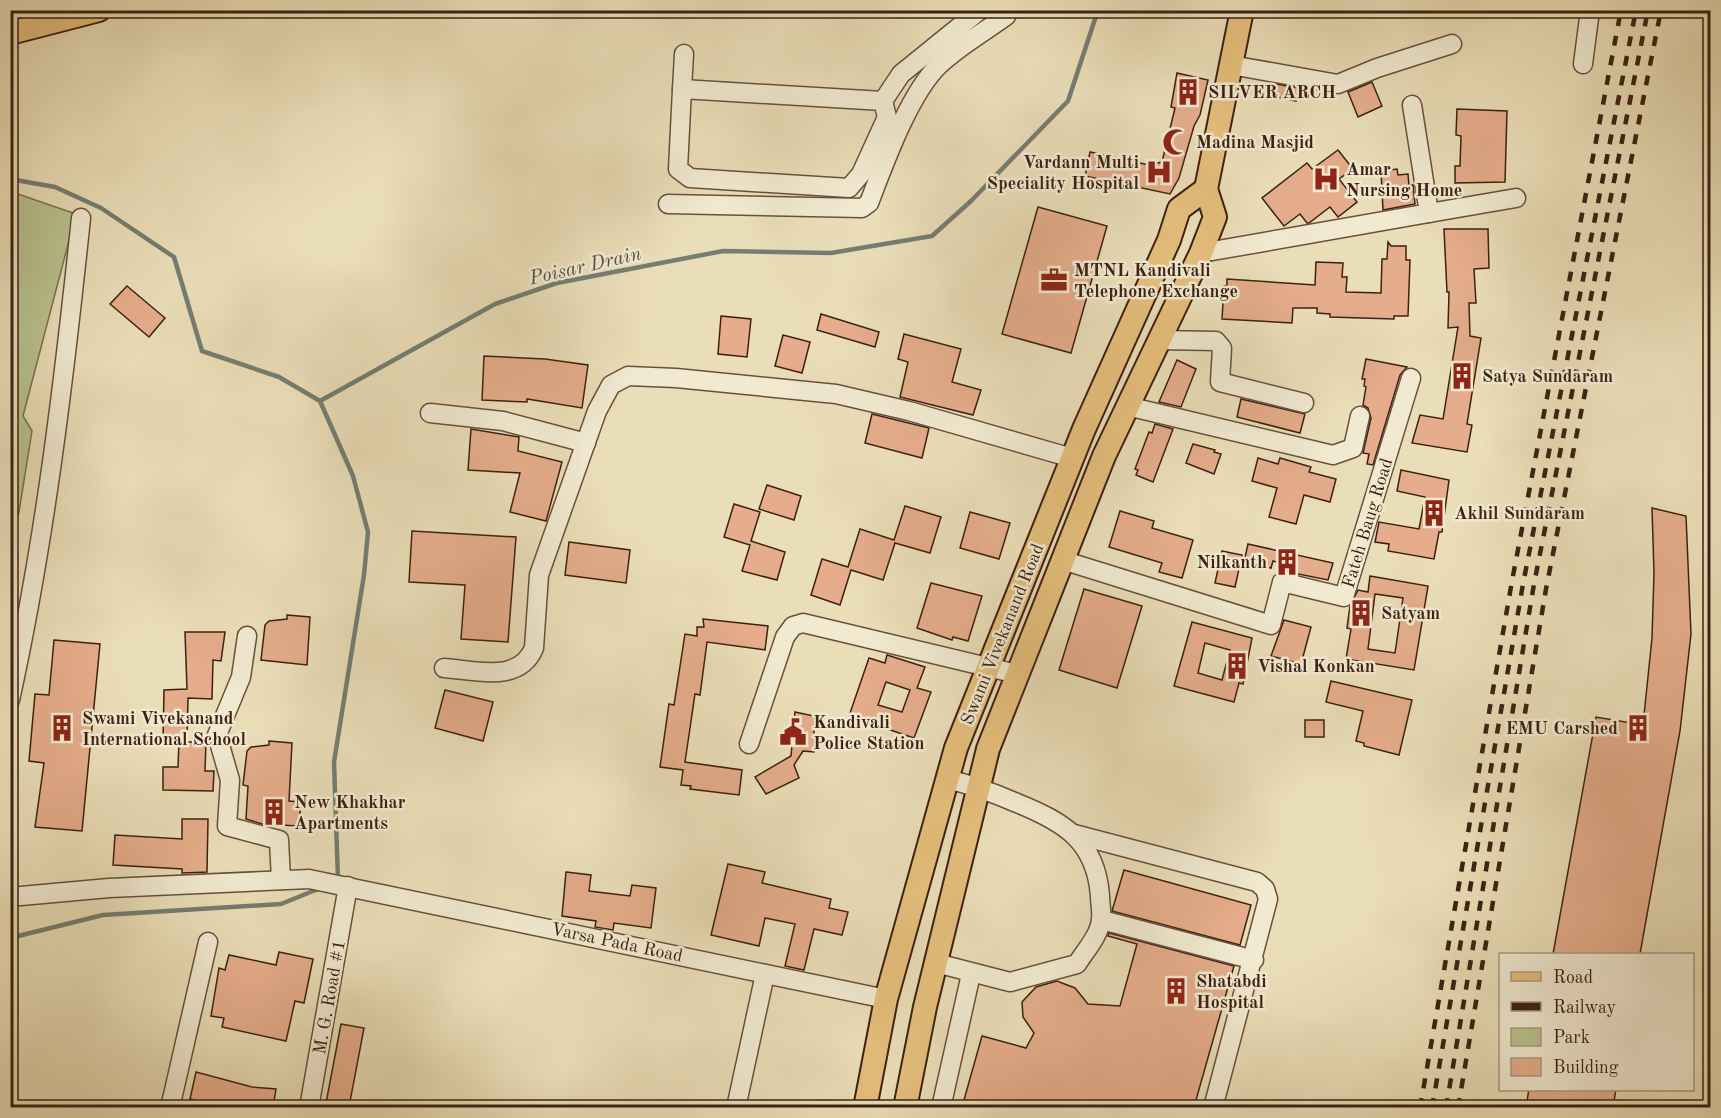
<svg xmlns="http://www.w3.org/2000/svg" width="1721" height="1118" viewBox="0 0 1721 1118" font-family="'Old Standard TT',serif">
<rect width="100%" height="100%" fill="#eadeb8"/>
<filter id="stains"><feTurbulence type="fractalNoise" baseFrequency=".00333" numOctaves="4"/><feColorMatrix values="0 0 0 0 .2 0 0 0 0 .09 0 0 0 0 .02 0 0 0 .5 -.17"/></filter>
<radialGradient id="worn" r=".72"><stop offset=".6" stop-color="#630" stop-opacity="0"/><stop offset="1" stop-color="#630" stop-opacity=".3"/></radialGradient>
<polygon fill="#b8c18e" stroke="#7a7050" stroke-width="1.5" points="10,194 18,194 76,214 23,416 32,431 19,512 11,541"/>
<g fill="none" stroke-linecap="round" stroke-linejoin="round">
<g stroke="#747e72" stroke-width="4.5">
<polyline points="10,179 55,187 101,208 174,257 202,351 279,377 320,401 495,304 557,283 723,251 831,253 932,236 971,201 1068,101 1098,10"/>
<polyline points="320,401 353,476 368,532 364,575 334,762 338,880"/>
<polyline points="10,938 103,915 281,904 323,887"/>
</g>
</g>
<g fill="#e5ad8b" stroke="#3d2013" stroke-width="1.5" fill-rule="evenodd">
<polygon points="1177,73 1208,80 1200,115 1194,126 1179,178 1170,194 1085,176 1090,152 1149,165 1162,162 1175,108 1171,107"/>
<polygon points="1372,82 1382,106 1358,117 1348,92"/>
<polygon points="1276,84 1299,88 1296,101 1273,96"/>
<polygon points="1457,109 1507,111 1505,182 1455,183 1455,166 1460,166 1461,136 1456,135"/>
<polygon points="1338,150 1353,169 1339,179 1357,202 1338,217 1330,207 1309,223 1307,223 1300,214 1284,226 1262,198 1307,163 1312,169"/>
<polygon points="1397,169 1398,175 1408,174 1409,186 1413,185 1415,204 1383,210 1381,171"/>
<polygon points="1038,207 1107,226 1071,353 1002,334"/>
<polygon points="1444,229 1488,229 1489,268 1474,269 1476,303 1469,303 1470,336 1481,338 1467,424 1472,425 1467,452 1412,443 1420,415 1443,419 1458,327 1448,328 1449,292 1447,292"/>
<polygon points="1388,242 1391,246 1406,246 1406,260 1410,260 1408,316 1394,316 1394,319 1330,317 1330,314 1317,313 1317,308 1293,308 1292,323 1222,319 1224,286 1227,286 1227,279 1315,285 1316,262 1343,263 1342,277 1347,277 1346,292 1381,293 1382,259 1387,259"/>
<polygon points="127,286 165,318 149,337 110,304"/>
<polygon points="821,314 879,332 875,347 817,330"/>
<polygon points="721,316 751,319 747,357 718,354"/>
<polygon points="904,334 961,349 952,382 981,390 973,415 900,397 908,362 898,359"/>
<polygon points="783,335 810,342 802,373 775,366"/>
<polygon points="484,356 545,359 588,365 582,408 527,399 527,402 482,400"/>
<polygon points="1366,359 1407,367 1400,375 1373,465 1367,464 1369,454 1363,453 1371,418 1368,408 1363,405 1366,387 1364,386 1365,379 1362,379"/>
<polygon points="1177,360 1196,369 1181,407 1159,402"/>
<polygon points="1241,399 1305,414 1300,433 1237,417"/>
<polygon points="872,414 929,428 922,458 865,443"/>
<polygon points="1155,424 1173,429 1153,482 1136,475 1138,470 1135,469 1149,432 1152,433"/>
<polygon points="471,429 519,437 518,451 562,462 546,521 510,512 520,473 468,470"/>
<polygon points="1193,444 1215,450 1214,452 1221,454 1214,474 1186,463"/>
<polygon points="1258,458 1278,464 1280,458 1311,467 1309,472 1336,479 1330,502 1304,495 1296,524 1269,517 1277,488 1252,481"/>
<polygon points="1401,470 1449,480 1442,532 1439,532 1434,559 1388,551 1389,544 1375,542 1379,522 1419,529 1425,497 1397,491"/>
<polygon points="767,485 801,496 794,520 759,509"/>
<polygon points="734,504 760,512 751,541 785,552 777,580 742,571 750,545 724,537"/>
<polygon points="905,506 941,517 930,553 895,543 883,580 851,570 840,605 811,595 822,559 848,567 860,529 894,540"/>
<polygon points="1652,508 1686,516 1691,634 1680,731 1640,954 1553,954 1596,717 1643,725 1652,638 1654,573"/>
<polygon points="1120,511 1154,521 1152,528 1193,540 1182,578 1159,572 1162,563 1109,547"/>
<polygon points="970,512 1010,523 999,559 960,548"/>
<polygon points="412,531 516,537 508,642 461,639 465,585 409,582"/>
<polygon points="569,542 630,550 626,583 565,575"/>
<polygon points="1248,544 1333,563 1328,580 1293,573 1294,567 1273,561 1271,568 1244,562"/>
<polygon points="1222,551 1242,555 1235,587 1215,583"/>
<path d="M1370,576L1428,586L1414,670L1346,659L1351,629L1347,628L1350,606L1358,590L1368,592ZM1375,594L1403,598L1395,653L1368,649Z"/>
<polygon points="931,583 982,596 968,641 953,637 952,640 917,628"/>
<polygon points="1084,589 1142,606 1117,688 1059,670"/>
<polygon points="287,615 310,617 307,665 261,660 265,625 269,621 287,619"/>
<polygon points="703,619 768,626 765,650 707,642 700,695 695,694 685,762 742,770 739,795 690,789 691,786 681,785 683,770 660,767 669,704 674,705 685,634 697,636 697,627 704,627"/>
<polygon points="1284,620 1311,627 1301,664 1271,656"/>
<path d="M1192,622L1252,638L1243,684L1239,683L1234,702L1174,686ZM1205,643L1230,650L1222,680L1198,673Z"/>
<polygon points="185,632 225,632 221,661 213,660 212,699 188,698 187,742 206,742 205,771 214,771 213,791 163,790 163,767 178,767 179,742 163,742 164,690 187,689"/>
<polygon points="54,640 100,644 82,831 35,827 44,763 29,761 35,694 49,695"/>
<path d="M887,655L925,667L917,688L931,692L914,738L849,716L869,658L885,663ZM886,682L910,690L902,712L878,705Z"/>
<polygon points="1331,681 1412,700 1399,755 1364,746 1364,743 1356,741 1363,711 1326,702"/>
<polygon points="445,690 493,702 483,741 435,728"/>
<polygon points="795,712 814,716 814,752 803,751 794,765 799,778 766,794 755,777 791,756"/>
<rect x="1305" y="720" width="19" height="17"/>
<polygon points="269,741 292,743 289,801 301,802 299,826 262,824 246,819 248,786 243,785 247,751 251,747 269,745"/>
<polygon points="182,819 208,819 207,872 182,873 182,869 113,865 115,835 182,839"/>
<polygon points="728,864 765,872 762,883 831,899 829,908 848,912 842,935 814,929 804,970 785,966 795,924 765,918 759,946 711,935"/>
<polygon points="1124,870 1251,905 1240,945 1112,911"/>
<polygon points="566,872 591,875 589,891 630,896 632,885 656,888 651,928 614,923 613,930 595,927 596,921 562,916"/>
<polygon points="1109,933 1234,966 1194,1107 962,1107 982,1036 1026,1048 1034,1033 1023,1017 1022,1002 1036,987 1057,981 1075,988 1088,1004 1120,1006 1137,944 1108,936"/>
<polygon points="279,952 313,959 304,1003 295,1001 286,1041 222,1027 224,1018 211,1016 219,968 225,970 229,955 276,965"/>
<polygon points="341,1024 364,1028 349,1107 326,1103"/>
<polygon points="196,1072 252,1087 276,1089 273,1107 221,1107 190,1099"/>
<polygon points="1529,1089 1616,1089 1613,1107 1526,1107"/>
</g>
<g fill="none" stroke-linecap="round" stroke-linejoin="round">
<defs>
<g id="minor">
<polyline points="1583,64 1590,10"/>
<polyline points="1231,65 1338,84 1377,68 1452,44"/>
<polygon points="682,89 883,101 887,117 861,174 849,188 690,178 678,169"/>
<polyline points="682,89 684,54"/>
<polyline points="883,101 901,74 980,10"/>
<path d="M668,204L862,208L869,203C884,164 909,94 939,65C959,46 984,32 1006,16L1009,10"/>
<polyline points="1429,213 1516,198"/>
<polyline points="1201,253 1429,213 1412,105"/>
<polyline points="1159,340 1216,341 1222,348 1220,382 1304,403"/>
<polyline points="1127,406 1333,455 1353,448 1360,416"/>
<polyline points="430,413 503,421 586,443"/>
<polyline points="1062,560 1271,625 1282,582 1344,597 1411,378"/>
<polyline points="247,636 241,677 217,735 230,780 227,826 279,840 281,880"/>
<path d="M444,668C475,670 519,684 534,648L539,575L597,411L611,385L628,376L676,378L836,394L909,411L1072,458"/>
<path d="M10,700C45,541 64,380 81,218"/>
<polyline points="749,744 785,637 793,626 803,623 1017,674"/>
<polyline points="1074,834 1257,882 1265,889 1268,899 1213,1108"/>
<polyline points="10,897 109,888 309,879 886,999"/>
<polyline points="1102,920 1254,960"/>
<path d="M936,963L1010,982L1077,964C1085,951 1100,935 1101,919C1102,912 1100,903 1100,896C1096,841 1064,822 1017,803C994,793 972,785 947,779"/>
<polyline points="170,1108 208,942"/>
<polyline points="309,1108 348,886"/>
<polyline points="736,1108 765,974"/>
<polyline points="941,1108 971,974"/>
</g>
<g id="major">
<polyline points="10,33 99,10"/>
<polyline points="865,1108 886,999 956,748 1084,429 1169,240 1179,209 1206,189"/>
<polyline points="905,1108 925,1007 988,749 1104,456 1201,253 1215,217 1206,189 1242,10"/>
</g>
</defs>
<use href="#minor" stroke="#68503c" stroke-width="21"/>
<use href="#major" stroke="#3d2013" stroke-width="26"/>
<use href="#minor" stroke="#f1ead1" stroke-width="18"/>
<use href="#major" stroke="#e5bf7c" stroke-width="22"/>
<g stroke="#3d2013" stroke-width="4.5" stroke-dasharray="10 10" stroke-linecap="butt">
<polyline points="1420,1108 1512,581 1621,10"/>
<polyline points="1432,1108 1523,584 1636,10"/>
<polyline points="1446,1108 1534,584 1648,10"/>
<polyline points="1458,1108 1546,589 1661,10"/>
</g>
</g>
<defs>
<symbol id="building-bare" viewBox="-9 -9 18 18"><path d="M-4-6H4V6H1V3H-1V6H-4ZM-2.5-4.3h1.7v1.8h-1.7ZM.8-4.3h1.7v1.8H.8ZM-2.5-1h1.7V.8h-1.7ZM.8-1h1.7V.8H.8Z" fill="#8f2418" stroke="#f1ead1" stroke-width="2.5" paint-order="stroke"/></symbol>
<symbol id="mosque-bare" viewBox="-9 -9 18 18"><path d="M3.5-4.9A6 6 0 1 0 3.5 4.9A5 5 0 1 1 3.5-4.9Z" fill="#8f2418" stroke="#f1ead1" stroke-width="2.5" paint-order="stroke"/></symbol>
<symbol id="hospital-bare" viewBox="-9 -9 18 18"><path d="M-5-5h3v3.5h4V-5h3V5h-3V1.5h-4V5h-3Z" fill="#8f2418" stroke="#f1ead1" stroke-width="2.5" paint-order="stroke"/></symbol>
<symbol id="office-bare" viewBox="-9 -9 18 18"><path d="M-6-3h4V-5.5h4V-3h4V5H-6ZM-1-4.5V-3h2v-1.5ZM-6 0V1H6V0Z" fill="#8f2418" stroke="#f1ead1" stroke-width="2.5" paint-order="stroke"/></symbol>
<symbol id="civic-bare" viewBox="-9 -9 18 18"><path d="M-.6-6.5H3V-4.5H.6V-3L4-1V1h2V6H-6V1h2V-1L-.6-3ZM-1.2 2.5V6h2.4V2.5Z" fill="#8f2418" stroke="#f1ead1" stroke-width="2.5" paint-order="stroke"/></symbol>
</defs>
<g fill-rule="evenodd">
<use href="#building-bare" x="1169" y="73" width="38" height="38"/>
<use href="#mosque-bare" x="1157" y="123" width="38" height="38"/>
<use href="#hospital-bare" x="1140" y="153" width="38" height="38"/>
<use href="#hospital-bare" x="1307" y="160" width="38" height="38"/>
<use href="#office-bare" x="1035" y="261" width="38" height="38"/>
<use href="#building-bare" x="1443" y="357" width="38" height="38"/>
<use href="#building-bare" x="1415" y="494" width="38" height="38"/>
<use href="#building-bare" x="1268" y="543" width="38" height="38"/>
<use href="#building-bare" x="1342" y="594" width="38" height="38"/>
<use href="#building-bare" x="1218" y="647" width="38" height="38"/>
<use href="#building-bare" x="43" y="709" width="38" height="38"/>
<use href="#building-bare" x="1619" y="709" width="38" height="38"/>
<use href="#civic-bare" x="774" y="713" width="38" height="38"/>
<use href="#building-bare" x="255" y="793" width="38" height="38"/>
<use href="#building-bare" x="1157" y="972" width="38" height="38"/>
</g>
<g text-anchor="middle" stroke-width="5" stroke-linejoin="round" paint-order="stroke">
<g font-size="18" font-weight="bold" fill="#3d2013" stroke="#f1ead1" text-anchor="start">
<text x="1208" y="98">SILVER ARCH</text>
<text x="1196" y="148">Madina Masjid</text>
<text x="1139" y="168" text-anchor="end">Vardann Multi<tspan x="1139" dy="21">Speciality Hospital</tspan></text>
<text x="1346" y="175">Amar<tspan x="1346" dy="21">Nursing Home</tspan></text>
<text x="1074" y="276">MTNL Kandivali<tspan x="1074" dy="21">Telephone Exchange</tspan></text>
<text x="1482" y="382">Satya Sundaram</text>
<text x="1454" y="519">Akhil Sundaram</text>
<text x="1267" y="568" text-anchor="end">Nilkanth</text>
<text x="1381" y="619">Satyam</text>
<text x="1257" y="672">Vishal Konkan</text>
<text x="82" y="724">Swami Vivekanand<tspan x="82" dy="21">International School</tspan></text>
<text x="813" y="728">Kandivali<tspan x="813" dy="21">Police Station</tspan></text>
<text x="1618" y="734" text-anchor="end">EMU Carshed</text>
<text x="294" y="808">New Khakhar<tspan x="294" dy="21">Apartments</tspan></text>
<text x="1196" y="987">Shatabdi<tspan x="1196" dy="21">Hospital</tspan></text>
</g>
<g font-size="18" fill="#3d2013" stroke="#f1ead1">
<text transform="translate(1367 523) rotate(-73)" y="6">Fateh Baug Road</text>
<text transform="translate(1002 634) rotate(-68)" y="6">Swami Vivekanand Road</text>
<text transform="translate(617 942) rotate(12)" y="6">Varsa Pada Road</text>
<text transform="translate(329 997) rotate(-80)" y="6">M. G. Road #1</text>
</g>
<g font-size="20" font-style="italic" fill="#584f43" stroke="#f1ead1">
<text transform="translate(585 265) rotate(-13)" y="7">Poisar Drain</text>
</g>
</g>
<rect width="1721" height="1118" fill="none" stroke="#eadeb8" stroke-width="36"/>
<rect x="12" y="12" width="1697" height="1094" fill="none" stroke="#3d2013" stroke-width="3"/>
<rect x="18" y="18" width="1685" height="1082" fill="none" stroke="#3d2013" stroke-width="1.5"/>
<rect x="1499" y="953" width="195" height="138" fill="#f1ead1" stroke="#a99985" stroke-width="1.5"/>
<rect x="1511" y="972" width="30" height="9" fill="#e5bf7c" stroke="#a99985" stroke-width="1.5"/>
<text x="1553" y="983" font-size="18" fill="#3d2013">Road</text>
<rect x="1511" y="1002" width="30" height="9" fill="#3d2013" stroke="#a99985" stroke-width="1.5"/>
<text x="1553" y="1013" font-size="18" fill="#3d2013">Railway</text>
<rect x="1511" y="1028" width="30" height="18" fill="#b8c18e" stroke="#a99985" stroke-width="1.5"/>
<text x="1553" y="1043" font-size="18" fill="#3d2013">Park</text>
<rect x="1511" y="1058" width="30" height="18" fill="#e5ad8b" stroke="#a99985" stroke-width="1.5"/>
<text x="1553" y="1073" font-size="18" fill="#3d2013">Building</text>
<rect width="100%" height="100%" filter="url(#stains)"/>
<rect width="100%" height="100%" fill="url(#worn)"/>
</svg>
